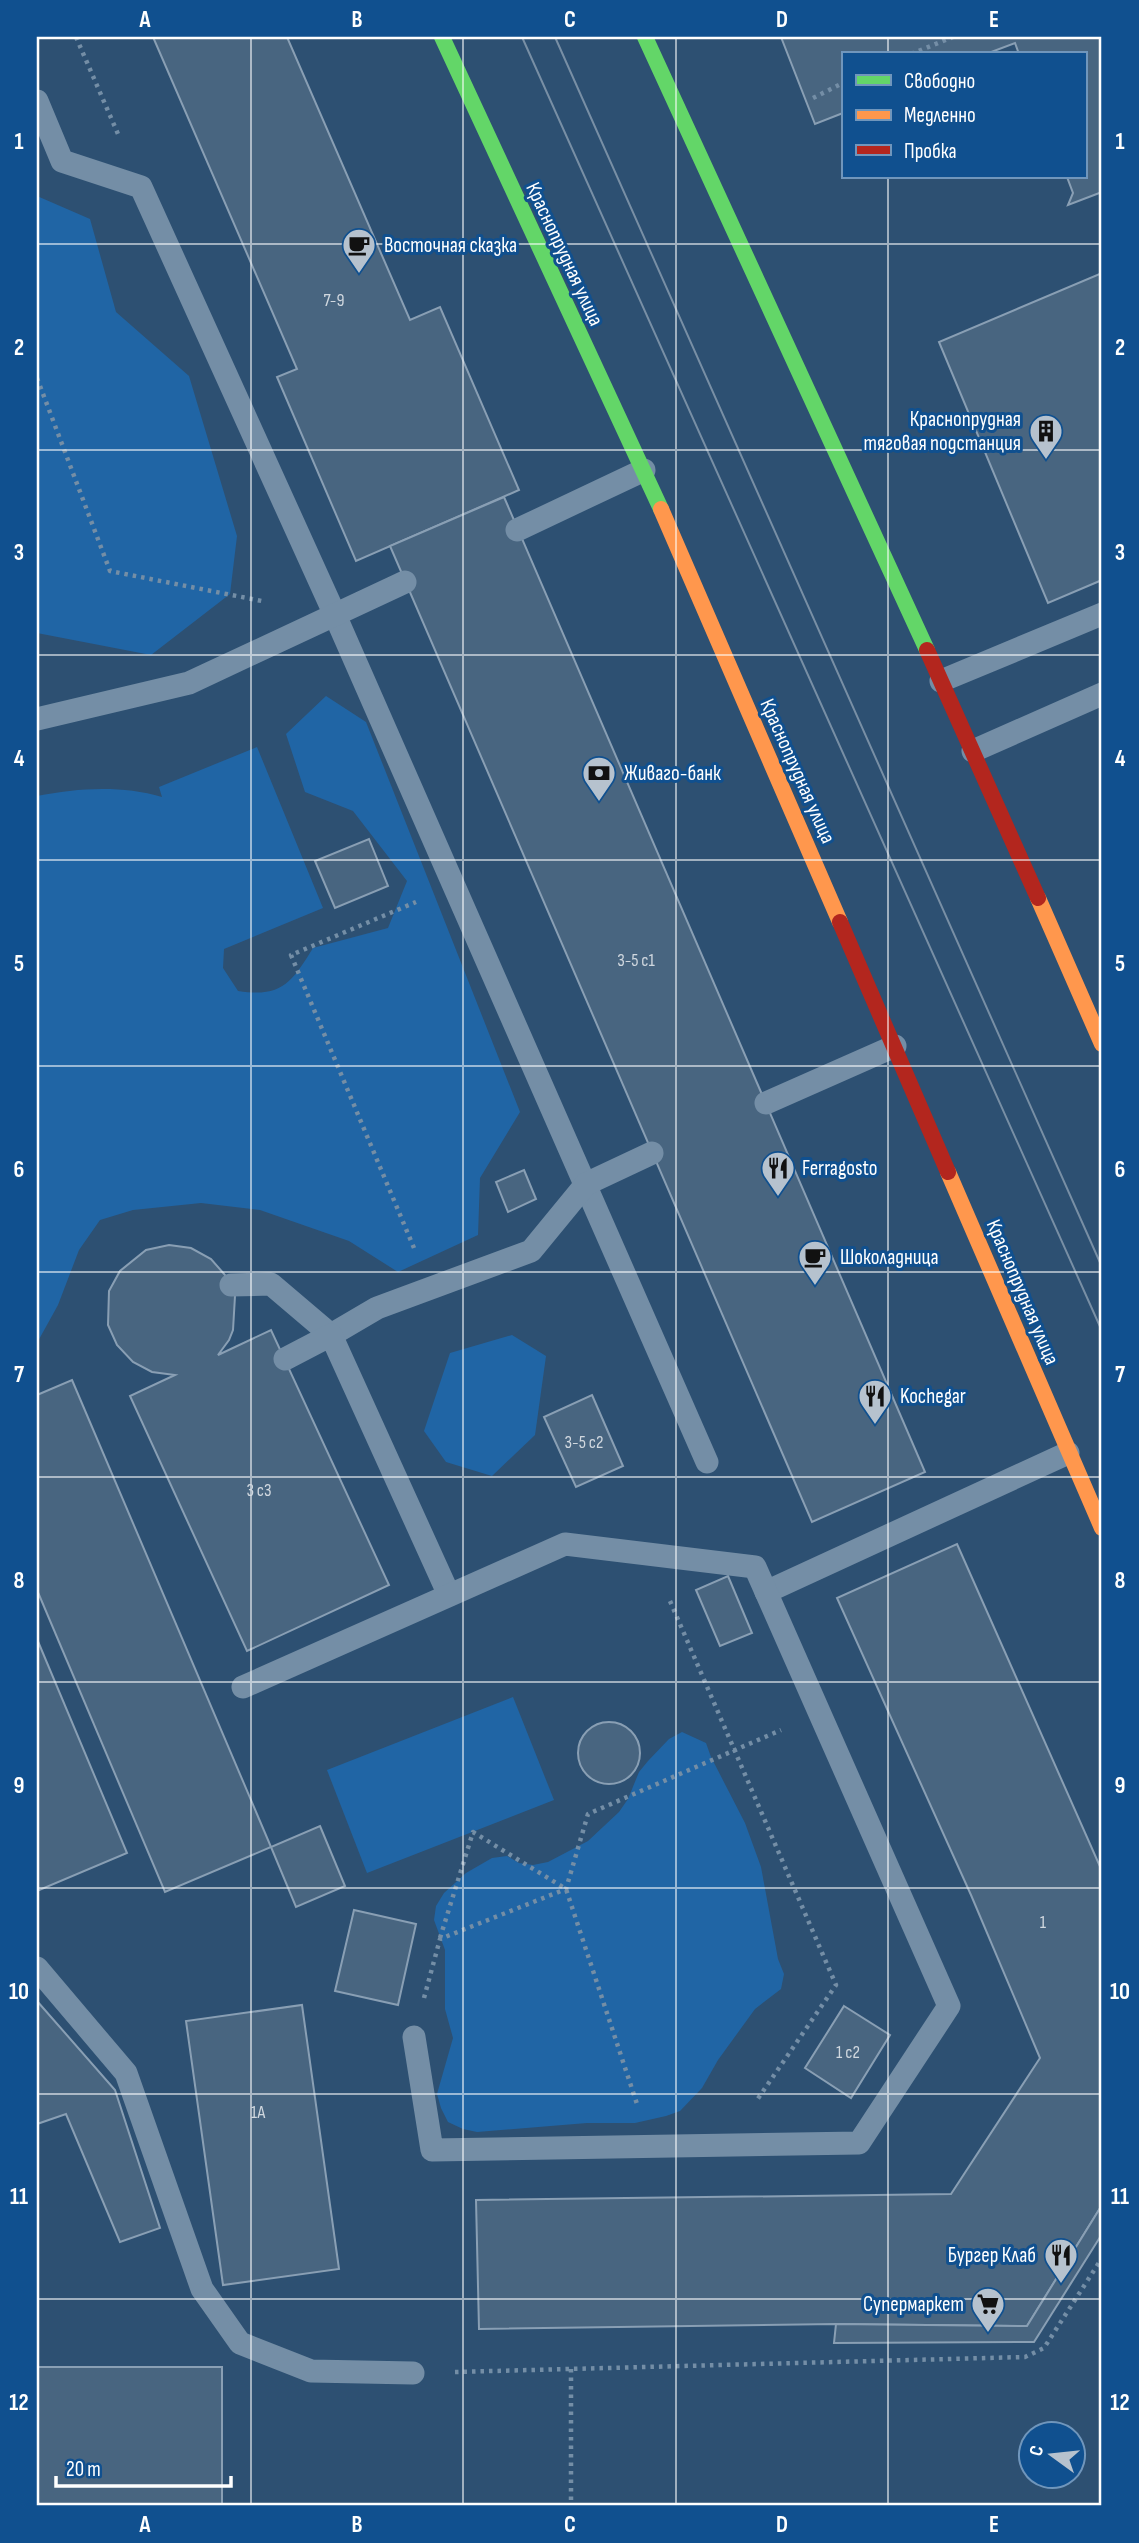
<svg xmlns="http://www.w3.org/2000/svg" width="1139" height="2543" viewBox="0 0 1139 2543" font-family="'Sofia Sans Condensed',sans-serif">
<rect width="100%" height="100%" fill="#2d5072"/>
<g fill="#2065a5">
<polygon points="37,196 90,219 116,312 189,376 237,536 230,594 151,655 37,633"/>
<path d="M326,696L366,722L520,1112L480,1178L478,1235L398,1272L349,1241L260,1210L201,1203L133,1210L100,1220L79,1250L58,1305L37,1343V796C78,788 121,785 162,797L159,787L257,747L323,908L224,949L223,968L238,991C282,998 292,982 313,948L388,928L407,881L353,811L305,792L286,734Z"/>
<polygon points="512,1335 546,1356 535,1435 492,1476 446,1462 424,1431 450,1353"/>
<polygon points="513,1697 554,1800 367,1873 327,1770"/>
<polygon points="682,1732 706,1743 711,1757 745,1823 761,1867 778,1959 784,1974 781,1989 755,2009 718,2060 702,2088 680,2111 666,2116 635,2123 587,2123 477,2132 463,2129 448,2122 441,2108 437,2094 453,2038 445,2009 445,1950 434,1920 436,1906 444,1893 466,1873 492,1858 507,1856 519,1863 533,1865 548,1862 588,1841 619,1812 628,1799 639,1772 648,1761 669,1739"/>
</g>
<g fill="#486580" stroke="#899fb4" stroke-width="2">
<polygon points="153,37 287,37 410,320 440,307 519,490 356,561 277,377 297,369"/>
<polygon points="781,37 1102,37 1102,192 1068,205 1073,193 1067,177 1085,177 1085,54 1019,54 1015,43 986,54 843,54 843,113 815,124"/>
<polygon points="1102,273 1102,580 1048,603 939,342"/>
<polygon points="504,497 925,1472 812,1522 390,546"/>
<polygon points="369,839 388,886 335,908 315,861"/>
<polygon points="524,1170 536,1199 508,1212 496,1182"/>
<polygon points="169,1245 191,1248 211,1259 225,1275 235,1296 233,1330 229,1340 218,1355 271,1330 389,1585 247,1651 130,1396 175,1375 152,1372 133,1362 117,1345 108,1325 109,1291 120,1271 146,1250"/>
<polygon points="72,1380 271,1847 165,1892 37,1590 37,1395"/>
<polygon points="592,1395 623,1466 576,1487 544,1417"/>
<polygon points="957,1544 1102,1871 1102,2205 1027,2326 836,2324 479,2329 476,2200 951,2194 1040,2058 971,1895 837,1598"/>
<polygon points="728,1576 752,1633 720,1646 696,1590"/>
<polygon points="37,1639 127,1853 37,1891"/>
<circle cx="609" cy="1753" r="31"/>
<polygon points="320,1826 345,1886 296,1907 271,1847"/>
<polygon points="354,1910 416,1924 398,2005 335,1991"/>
<polygon points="37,2001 115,2090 160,2228 120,2242 66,2114 37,2124"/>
<polygon points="302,2005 339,2269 223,2285 186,2021"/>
<polygon points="844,2006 890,2035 851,2098 805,2068"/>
<polygon points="1102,2205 1102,2234 1034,2342 834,2343 836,2324 1027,2326"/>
<rect x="37" y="2367" width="185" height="139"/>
</g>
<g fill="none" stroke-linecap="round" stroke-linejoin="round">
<g stroke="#748ea6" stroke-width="4.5" stroke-dasharray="3.5 5" stroke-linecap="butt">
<polyline points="76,37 118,134"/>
<polyline points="911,54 953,37"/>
<polyline points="813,98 843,83"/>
<polyline points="37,378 110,571 262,601"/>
<polyline points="414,1248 291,955 416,902"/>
<polyline points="670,1601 836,1985 757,2100"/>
<polyline points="440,1938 473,1832 566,1889 637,2104"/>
<polyline points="424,1998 440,1939 566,1889 588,1814 781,1730"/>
<polyline points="571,2369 571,2506"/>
<polyline points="455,2372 1025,2357 1044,2348 1102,2258"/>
</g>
<g stroke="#748ea6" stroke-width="23">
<polyline points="37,101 62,161 141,187 335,615 707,1462"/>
<polyline points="517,530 644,470"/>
<polyline points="941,681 1102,614"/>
<polyline points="37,719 189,683 405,582"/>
<polyline points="973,751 1102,694"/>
<polyline points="766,1103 895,1046"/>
<polyline points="231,1285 271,1284 331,1335 377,1308 531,1251 586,1184 652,1153"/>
<polyline points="285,1359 331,1335 449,1595"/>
<polyline points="766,1592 1068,1453"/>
<polyline points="243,1687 565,1544 755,1567 949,2006 859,2143 432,2150 414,2037"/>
<polyline points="37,1968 126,2073 202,2289 240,2343 311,2371 413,2373"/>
</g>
<g stroke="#63d668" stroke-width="16">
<polyline points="442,37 661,509"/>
<polyline points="645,37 927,650"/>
</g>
<g stroke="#ff974d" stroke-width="16">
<polyline points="661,509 840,922"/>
<polyline points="1038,898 1102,1044"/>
<polyline points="948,1172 1102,1528"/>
</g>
<g stroke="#b3261e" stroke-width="16">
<polyline points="927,650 1038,898"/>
<polyline points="840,922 948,1172"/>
</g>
<g stroke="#788fa5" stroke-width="2">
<polyline points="522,37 1102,1331"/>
<polyline points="555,37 1102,1267"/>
</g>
</g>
<path fill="none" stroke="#fff" stroke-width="2" stroke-opacity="0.55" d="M251,37V2506M463,37V2506M676,37V2506M888,37V54M888,177V2506M37,244H1102M37,450H1102M37,655H1102M37,860H1102M37,1066H1102M37,1272H1102M37,1477H1102M37,1682H1102M37,1888H1102M37,2094H1102M37,2299H1102"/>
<defs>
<symbol id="cafe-pin" viewBox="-11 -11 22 30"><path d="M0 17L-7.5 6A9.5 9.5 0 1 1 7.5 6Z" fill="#b6c2ce" stroke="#10508f"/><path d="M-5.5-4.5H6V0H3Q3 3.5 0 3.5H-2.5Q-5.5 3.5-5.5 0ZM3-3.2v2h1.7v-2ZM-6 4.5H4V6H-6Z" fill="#111"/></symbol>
<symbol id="building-pin" viewBox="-11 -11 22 30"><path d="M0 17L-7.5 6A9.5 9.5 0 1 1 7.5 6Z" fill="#b6c2ce" stroke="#10508f"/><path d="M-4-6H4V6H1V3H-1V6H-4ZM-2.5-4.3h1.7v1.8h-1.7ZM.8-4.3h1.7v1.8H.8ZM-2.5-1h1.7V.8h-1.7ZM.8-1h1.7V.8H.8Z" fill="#111"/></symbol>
<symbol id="bank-pin" viewBox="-11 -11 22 30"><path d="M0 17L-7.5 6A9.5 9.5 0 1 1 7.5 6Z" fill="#b6c2ce" stroke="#10508f"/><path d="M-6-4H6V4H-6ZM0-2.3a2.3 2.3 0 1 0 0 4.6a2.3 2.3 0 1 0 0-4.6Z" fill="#111"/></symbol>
<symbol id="restaurant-pin" viewBox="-11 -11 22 30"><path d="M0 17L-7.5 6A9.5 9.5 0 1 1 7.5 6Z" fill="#b6c2ce" stroke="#10508f"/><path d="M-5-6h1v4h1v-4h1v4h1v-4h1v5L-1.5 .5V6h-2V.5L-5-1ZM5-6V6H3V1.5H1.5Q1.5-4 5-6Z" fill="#111"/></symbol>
<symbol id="supermarket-pin" viewBox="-11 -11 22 30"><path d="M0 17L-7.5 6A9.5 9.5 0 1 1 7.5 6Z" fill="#b6c2ce" stroke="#10508f"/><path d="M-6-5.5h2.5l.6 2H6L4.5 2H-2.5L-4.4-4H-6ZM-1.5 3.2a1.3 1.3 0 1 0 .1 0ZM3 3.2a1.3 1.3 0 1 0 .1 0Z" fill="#111"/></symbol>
</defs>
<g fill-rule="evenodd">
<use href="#cafe-pin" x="340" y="226" width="38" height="52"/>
<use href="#building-pin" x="1027" y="412" width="38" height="52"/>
<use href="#bank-pin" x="580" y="754" width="38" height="52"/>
<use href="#restaurant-pin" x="759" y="1149" width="38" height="52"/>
<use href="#cafe-pin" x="796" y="1238" width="38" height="52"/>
<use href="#restaurant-pin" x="856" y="1377" width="38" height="52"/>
<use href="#restaurant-pin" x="1042" y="2236" width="38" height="52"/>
<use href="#supermarket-pin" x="969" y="2285" width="38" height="52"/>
</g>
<g text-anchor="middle" stroke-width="6" stroke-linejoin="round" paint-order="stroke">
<g font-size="18" fill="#d1d8df">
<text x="334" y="306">7-9</text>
<text x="636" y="966">3-5 с1</text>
<text x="584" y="1448">3-5 с2</text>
<text x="259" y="1496">3 с3</text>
<text x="1043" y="1928">1</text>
<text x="848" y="2058">1 с2</text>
<text x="258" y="2118">1A</text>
</g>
<g font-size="21" fill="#fff" stroke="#10508f" text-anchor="start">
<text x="384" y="252">Восточная сказка</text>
<text x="1021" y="426" text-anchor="end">Краснопрудная<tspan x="1021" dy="24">тяговая подстанция</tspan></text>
<text x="624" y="780">Живаго-банк</text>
<text x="802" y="1175">Ferragosto</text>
<text x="840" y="1264">Шоколадница</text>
<text x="900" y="1403">Kochegar</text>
<text x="1036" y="2262" text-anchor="end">Бургер Клаб</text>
<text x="964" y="2311" text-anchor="end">Супермаркет</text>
</g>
<g font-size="21" fill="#fff" stroke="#10508f">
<text transform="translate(565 254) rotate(65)" y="7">Краснопрудная улица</text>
<text transform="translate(798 771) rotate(66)" y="7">Краснопрудная улица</text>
<text transform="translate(1023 1292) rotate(67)" y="7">Краснопрудная улица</text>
</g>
</g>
<rect width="1139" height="2543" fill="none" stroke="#10508f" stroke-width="77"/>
<rect x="842" y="52" width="245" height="126" fill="#10508f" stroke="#7096bc" stroke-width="2"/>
<rect x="856" y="75" width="35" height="10" fill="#63d668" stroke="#7096bc" stroke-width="2"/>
<text x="904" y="88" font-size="21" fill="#ffffff">Свободно</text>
<rect x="856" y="110" width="35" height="10" fill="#ff974d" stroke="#7096bc" stroke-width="2"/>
<text x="904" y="122" font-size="21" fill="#ffffff">Медленно</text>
<rect x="856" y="145" width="35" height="10" fill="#b3261e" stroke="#7096bc" stroke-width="2"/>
<text x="904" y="158" font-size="21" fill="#ffffff">Пробка</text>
<g transform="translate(1052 2455) rotate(285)"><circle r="33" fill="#10508f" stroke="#7096bc" stroke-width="2"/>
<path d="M0-5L12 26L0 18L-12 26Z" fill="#b6c2ce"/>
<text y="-10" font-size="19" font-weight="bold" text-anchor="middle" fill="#ffffff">С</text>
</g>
<path d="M56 2476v10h175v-10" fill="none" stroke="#ffffff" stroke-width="3.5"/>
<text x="66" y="2476" font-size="21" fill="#ffffff" stroke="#10508f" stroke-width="5" paint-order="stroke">20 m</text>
<rect x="38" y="38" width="1062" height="2466" fill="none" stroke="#fff" stroke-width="2.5"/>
<g font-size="23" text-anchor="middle" font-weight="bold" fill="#fff">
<text x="145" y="27">A</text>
<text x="357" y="27">B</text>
<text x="570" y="27">C</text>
<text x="782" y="27">D</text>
<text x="994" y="27">E</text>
<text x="19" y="149">1</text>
<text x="1120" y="149">1</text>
<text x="19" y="355">2</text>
<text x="1120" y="355">2</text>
<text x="19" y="560">3</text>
<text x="1120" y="560">3</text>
<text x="19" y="766">4</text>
<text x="1120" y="766">4</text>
<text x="19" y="971">5</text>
<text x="1120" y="971">5</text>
<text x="19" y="1177">6</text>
<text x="1120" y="1177">6</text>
<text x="19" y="1382">7</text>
<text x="1120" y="1382">7</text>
<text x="19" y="1588">8</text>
<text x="1120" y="1588">8</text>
<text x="19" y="1793">9</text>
<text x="1120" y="1793">9</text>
<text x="19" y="1999">10</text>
<text x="1120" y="1999">10</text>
<text x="19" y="2204">11</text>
<text x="1120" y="2204">11</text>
<text x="19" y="2410">12</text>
<text x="1120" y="2410">12</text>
<text x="145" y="2532">A</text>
<text x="357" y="2532">B</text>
<text x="570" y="2532">C</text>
<text x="782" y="2532">D</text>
<text x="994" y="2532">E</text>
</g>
</svg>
